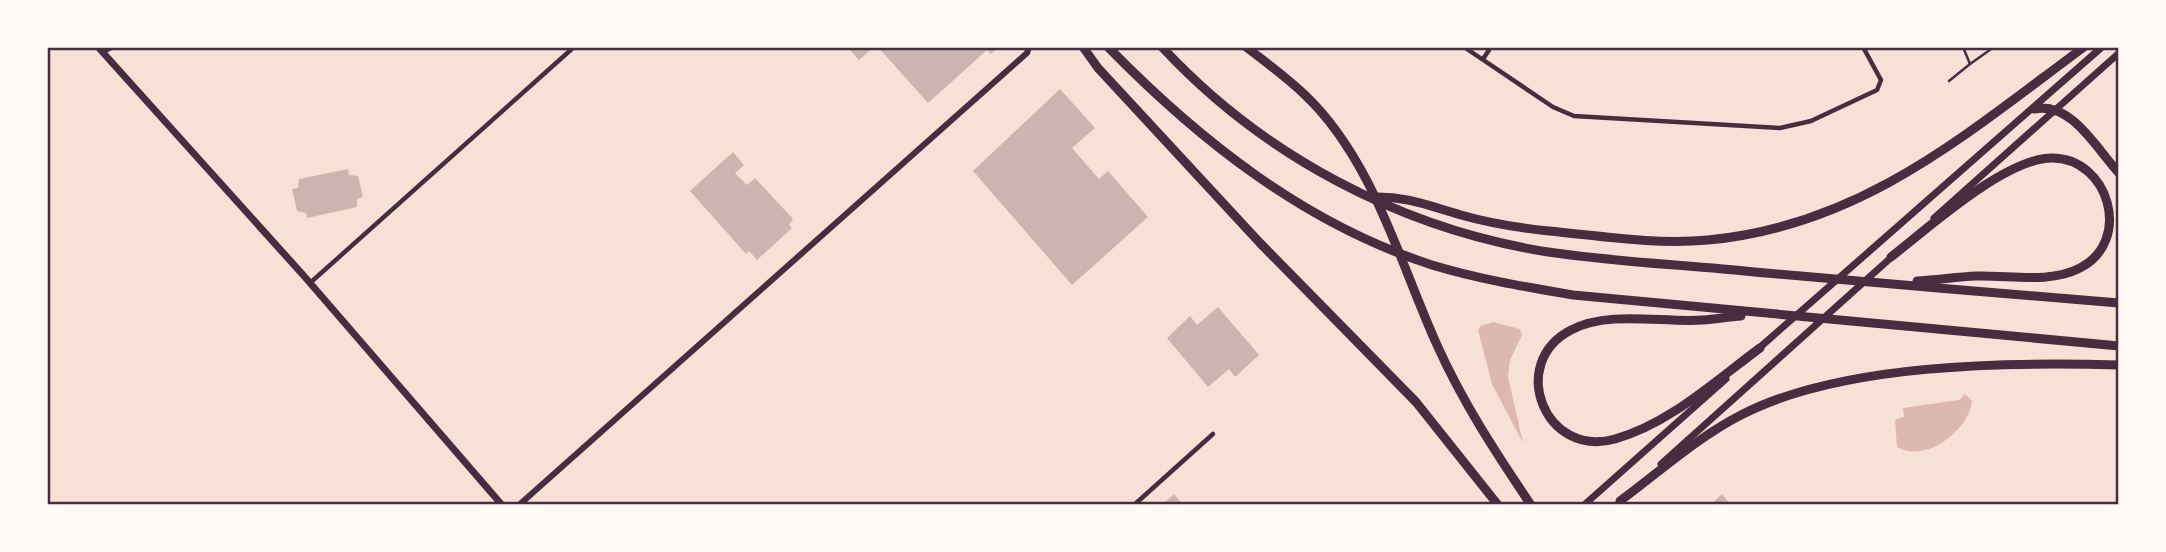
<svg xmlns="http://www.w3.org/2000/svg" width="2166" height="552" viewBox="0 0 2166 552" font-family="Roboto,sans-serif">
<rect width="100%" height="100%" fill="#f7e1d7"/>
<g fill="#dcb8b0">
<polygon points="1493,322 1520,329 1522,335 1510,360 1508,377 1523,443 1492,384 1478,330 1481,326"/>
<path d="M1965,394L1972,401C1969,430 1926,464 1897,447L1895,420L1904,417L1903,408L1959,400Z"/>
</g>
<g fill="#ccb4b1">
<polygon points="847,47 874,47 859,60"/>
<polygon points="878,47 998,47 991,54 987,50 928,103"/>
<polygon points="1060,89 1095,128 1072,148 1099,179 1108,171 1148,217 1072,285 973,171"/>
<polygon points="733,152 744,165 735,173 747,185 755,178 793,219 789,225 792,228 757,260 749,251 746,254 690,191"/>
<polygon points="348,169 349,175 358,176 363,197 357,199 357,207 307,218 306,213 297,211 292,189 298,188 299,179"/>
<polygon points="1218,307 1259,355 1235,377 1229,369 1208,387 1167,338 1190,316 1197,325"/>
<polygon points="1174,494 1183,505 1162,505"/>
<polygon points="1722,494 1731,505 1710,505"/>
</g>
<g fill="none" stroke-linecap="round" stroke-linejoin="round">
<g stroke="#4a2c40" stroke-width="2.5">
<polyline points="1963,47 1970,64 1994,47"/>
<polyline points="1949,81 1970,64"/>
</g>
<g stroke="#4a2c40" stroke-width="4.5">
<polyline points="1464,47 1553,107 1574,116 1780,128 1811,121 1877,90 1881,80 1863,47"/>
<polyline points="103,52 113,47"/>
<polyline points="1483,59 1491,47"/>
<polyline points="310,283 574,47"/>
<polyline points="1134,505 1213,434"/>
</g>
<polyline stroke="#4a2c40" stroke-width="6" points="519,505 1027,53 1029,47"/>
<g stroke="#4a2c40" stroke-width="7">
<polyline points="98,47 304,276 502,505"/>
<polyline points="1934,218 2119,53"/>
<polyline points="1758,349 2102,47"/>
<polyline points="1661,464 1894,255"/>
<polyline points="1584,505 1726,379"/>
</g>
<g stroke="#4a2c40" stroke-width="9">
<polyline points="1083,47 1098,68 1260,243 1416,402 1498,505"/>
<path d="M1108,47C1200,141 1305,224 1432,265C1478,279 1526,287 1573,295L2119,346"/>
<path d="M1162,47C1263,156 1402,229 1548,252C1616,262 1686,265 1754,272C1876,283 1997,293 2119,303"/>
<path d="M1246,47C1266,62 1286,77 1304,94C1373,159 1399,261 1437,345C1463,403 1496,453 1531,505"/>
<path d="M2034,109C2071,101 2096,148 2119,173"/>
<path d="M1373,197C1406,196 1429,206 1461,215C1489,223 1520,228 1549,231C1601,236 1656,245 1708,240C1861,226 1965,135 2084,47"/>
<path d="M1891,257C1927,229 2005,158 2052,158C2109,158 2133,241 2080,268C2049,284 2010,275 1976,276C1956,277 1937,280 1917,281"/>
<path d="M1741,316C1728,317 1716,319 1703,320C1662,323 1609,310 1571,330C1507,363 1545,459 1615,439C1669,424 1715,381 1760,348"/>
<path d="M1620,501C1659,472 1698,437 1741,415C1842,363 2007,362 2119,365"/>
</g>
</g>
<rect width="2166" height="552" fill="none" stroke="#fffaf5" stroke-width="98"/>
<rect x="49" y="49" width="2068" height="454" fill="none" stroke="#4a2c40" stroke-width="2.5"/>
</svg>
